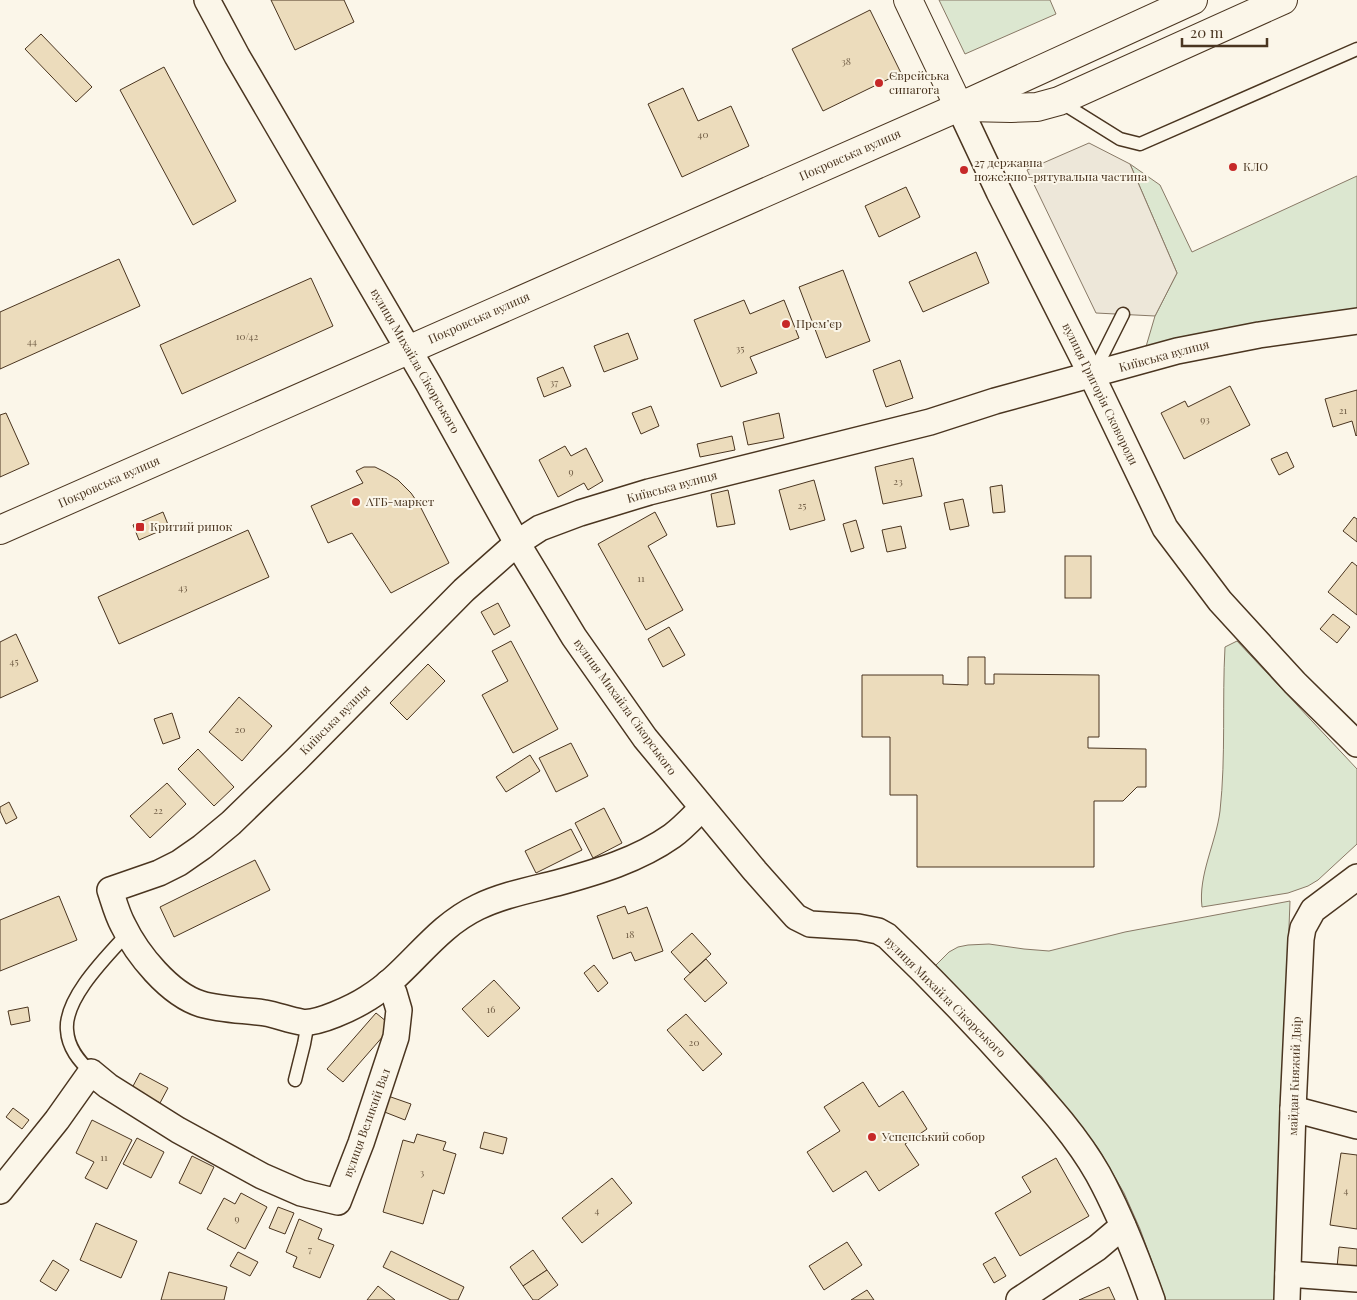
<svg xmlns="http://www.w3.org/2000/svg" width="1357" height="1300" viewBox="0 0 1357 1300" font-family="'Playfair Display',serif">
<rect width="100%" height="100%" fill="#fbf6e9"/>
<g fill="#dce7d0" stroke="#887966">
<polygon points="939,0 1050,0 1056,14 965,54"/>
<polygon points="1130,164 1160,185 1192,252 1357,176 1357,314 1145,350 1155,316 1177,273"/>
<path d="M1237,641L1357,769V844L1318,880L1308,886L1288,893L1202,907C1198,875 1216,843 1220,811C1226,756 1222,701 1225,647Z"/>
<polygon points="1290,901 1283,1086 1277,1300 1166,1300 1140,1229 1124,1193 1098,1148 1042,1077 935,966 949,952 958,947 968,945 989,944 1024,949 1049,951 1125,932"/>
</g>
<polygon fill="#ede7d9" stroke="#887966" points="1089,143 1130,164 1177,273 1155,316 1096,313 1027,170"/>
<g fill="#ecdcbc" stroke="#4a3520">
<polygon points="271,0 344,0 354,22 295,50"/>
<polygon points="870,10 901,73 823,111 792,49"/>
<polygon points="41,34 92,87 76,102 25,49"/>
<polygon points="164,67 236,201 193,225 120,90"/>
<polygon points="683,88 698,121 731,106 749,146 682,177 648,104"/>
<polygon points="906,187 920,217 879,237 865,206"/>
<polygon points="976,252 989,283 923,312 909,282"/>
<polygon points="119,259 140,306 0,369 0,312"/>
<polygon points="843,270 870,341 826,358 799,287"/>
<polygon points="311,278 333,326 182,394 160,345"/>
<polygon points="744,300 750,314 784,300 799,338 750,357 757,373 721,387 694,320"/>
<polygon points="628,333 638,359 604,372 594,346"/>
<polygon points="900,360 913,398 886,407 873,370"/>
<polygon points="563,367 571,386 544,397 537,378"/>
<polygon points="1230,386 1250,425 1184,459 1161,413 1185,401 1188,407"/>
<polygon points="1357,390 1357,435 1356,436 1352,421 1333,427 1325,399"/>
<polygon points="651,406 659,426 641,434 632,413"/>
<polygon points="6,413 29,464 0,477 0,415"/>
<polygon points="779,413 784,438 748,445 743,422"/>
<polygon points="732,436 735,450 700,457 697,444"/>
<polygon points="565,446 571,456 586,448 603,481 588,490 584,483 558,497 539,460"/>
<polygon points="1287,452 1294,467 1279,475 1271,459"/>
<polygon points="913,458 922,496 883,504 875,467"/>
<polygon points="364,467 375,467 385,472 398,480 411,493 420,506 449,563 391,593 352,533 328,543 311,506 363,483 356,471"/>
<polygon points="814,480 825,520 790,530 779,490"/>
<polygon points="1002,485 1005,512 993,513 990,487"/>
<polygon points="728,490 735,524 717,527 711,494"/>
<polygon points="963,499 969,526 950,530 944,503"/>
<polygon points="163,512 169,527 139,540 133,525"/>
<polygon points="655,512 667,535 648,546 683,610 646,630 598,544"/>
<polygon points="1354,517 1357,519 1357,542 1343,531"/>
<polygon points="856,520 864,548 851,552 843,524"/>
<polygon points="901,526 906,548 887,552 882,530"/>
<polygon points="248,530 269,577 119,644 98,597"/>
<rect x="1065" y="556" width="26" height="42"/>
<polygon points="1352,562 1357,566 1357,615 1328,592"/>
<polygon points="498,603 510,626 494,635 481,612"/>
<polygon points="1333,614 1350,627 1337,643 1320,629"/>
<polygon points="669,627 685,655 663,667 648,639"/>
<polygon points="16,634 38,681 0,698 0,642"/>
<polygon points="511,641 558,729 513,753 482,695 508,681 492,651"/>
<polygon points="968,657 985,657 985,684 994,684 994,674 1099,675 1099,737 1088,737 1088,748 1146,749 1146,787 1137,787 1123,801 1094,801 1094,867 917,867 917,795 890,795 890,737 862,737 862,675 943,675 943,684 968,685"/>
<polygon points="428,664 445,681 407,720 390,703"/>
<polygon points="239,697 272,726 242,761 209,732"/>
<polygon points="172,713 180,738 163,744 154,719"/>
<polygon points="571,743 588,776 556,792 539,758"/>
<polygon points="198,749 234,787 214,806 178,769"/>
<polygon points="530,755 540,771 506,792 496,777"/>
<polygon points="167,783 186,804 150,838 130,816"/>
<polygon points="9,802 17,818 6,824 0,811 0,807"/>
<polygon points="604,808 622,843 593,858 575,823"/>
<polygon points="571,829 582,850 536,873 525,851"/>
<polygon points="255,860 270,890 174,937 160,907"/>
<polygon points="59,896 77,940 0,971 0,920"/>
<polygon points="625,906 628,914 647,907 663,951 635,961 631,952 613,959 597,916"/>
<polygon points="692,933 711,954 690,973 671,952"/>
<polygon points="706,959 727,983 705,1002 684,979"/>
<polygon points="594,965 608,983 598,992 584,973"/>
<polygon points="494,980 520,1008 488,1037 462,1009"/>
<polygon points="28,1007 30,1021 11,1025 8,1011"/>
<polygon points="376,1013 392,1026 343,1082 327,1069"/>
<polygon points="686,1014 722,1054 703,1071 667,1030"/>
<polygon points="140,1073 168,1088 160,1103 132,1088"/>
<polygon points="863,1082 879,1107 903,1091 927,1129 905,1144 919,1165 879,1191 866,1171 833,1192 807,1152 840,1131 824,1107"/>
<polygon points="388,1096 411,1104 405,1120 382,1111"/>
<polygon points="13,1108 29,1120 22,1129 6,1117"/>
<polygon points="92,1120 132,1140 107,1189 85,1178 94,1162 76,1153"/>
<polygon points="484,1132 507,1138 503,1154 480,1148"/>
<polygon points="417,1134 446,1142 443,1150 456,1154 444,1194 433,1190 423,1224 383,1212 403,1140 414,1143"/>
<polygon points="137,1138 164,1152 151,1178 123,1164"/>
<polygon points="1341,1153 1357,1155 1357,1229 1330,1225"/>
<polygon points="192,1156 214,1167 201,1194 179,1183"/>
<polygon points="1056,1158 1089,1216 1020,1256 995,1213 1031,1192 1022,1177"/>
<polygon points="612,1178 632,1203 582,1243 562,1218"/>
<polygon points="241,1193 267,1207 245,1249 207,1229 224,1198 235,1204"/>
<polygon points="278,1207 294,1213 285,1234 269,1228"/>
<polygon points="299,1219 322,1229 318,1239 334,1245 320,1278 293,1267 297,1257 286,1252"/>
<polygon points="96,1223 137,1241 121,1278 80,1260"/>
<polygon points="847,1242 862,1265 824,1290 809,1266"/>
<polygon points="1339,1247 1357,1249 1357,1269 1337,1267"/>
<polygon points="533,1250 547,1270 523,1286 510,1267"/>
<polygon points="391,1251 464,1287 458,1300 451,1300 383,1267"/>
<polygon points="238,1252 258,1262 250,1276 230,1266"/>
<polygon points="995,1257 1006,1276 994,1283 983,1264"/>
<polygon points="53,1260 69,1270 56,1291 40,1281"/>
<polygon points="547,1270 558,1285 538,1300 533,1300 523,1286"/>
<polygon points="169,1272 227,1287 224,1300 161,1300"/>
<polygon points="378,1286 395,1300 367,1300"/>
<polygon points="1109,1287 1115,1300 1079,1300"/>
<polygon points="867,1290 874,1300 851,1300"/>
</g>
<g fill="none" stroke-linecap="round" stroke-linejoin="round">
<defs>
<g id="service">
<polyline points="1059,101 1120,139 1140,144 1357,49"/>
<polyline points="1093,374 1123,314"/>
<path d="M91,1072C79,1061 68,1048 67,1030C64,998 108,955 128,933"/>
<polyline points="295,1080 304,1044 308,1022"/>
</g>
<g id="minor">
<path d="M207,0L237,56L428,383L517,543L574,637L645,738L755,871L796,917L810,924L858,927L878,931L887,936C933,980 977,1026 1019,1073C1048,1105 1077,1137 1098,1174C1120,1214 1137,1258 1152,1300"/>
<polyline points="959,107 999,192 1092,376 1165,528 1220,601 1295,683 1357,744"/>
<path d="M702,808C693,817 683,828 672,836C638,860 597,872 557,883C530,890 503,895 478,907C432,929 409,973 368,998C354,1007 317,1025 301,1022C289,1020 277,1015 265,1013C244,1010 221,1010 201,1004C169,994 137,954 123,925C117,914 114,902 110,890L159,873L179,863L202,847L231,823L296,760L464,590L517,543L540,528L580,513L649,492L930,422L995,401L1177,351L1259,335L1357,321"/>
<polyline points="1293,1109 1357,1126"/>
<polyline points="0,1191 57,1120 91,1072 108,1086 178,1130 262,1176 301,1193 338,1202 361,1143 396,1037 399,1010 394,993 388,983"/>
<polyline points="1288,1274 1357,1279"/>
<polyline points="1019,1300 1097,1248 1123,1226"/>
<polyline points="1287,1300 1293,1109 1301,939 1303,928 1313,910 1357,877"/>
</g>
<polyline id="tertiary" points="908,0 959,107"/>
<g id="secondary">
<polyline points="966,107 1011,108 1037,107 1059,101 1283,0"/>
<polyline points="0,530 959,107 1193,0"/>
</g>
</defs>
<use href="#service" stroke="#4a3520" stroke-width="15"/>
<use href="#minor" stroke="#4a3520" stroke-width="28"/>
<use href="#tertiary" stroke="#4a3520" stroke-width="30"/>
<use href="#secondary" stroke="#4a3520" stroke-width="30"/>
<use href="#service" stroke="#fbf6e9" stroke-width="12"/>
<use href="#minor" stroke="#fbf6e9" stroke-width="25"/>
<use href="#tertiary" stroke="#fbf6e9" stroke-width="28"/>
<use href="#secondary" stroke="#fbf6e9" stroke-width="28"/>
</g>
<g fill="#c62828" stroke="#fbf6e9" stroke-width="2">
<circle cx="879" cy="83" r="5"/>
<circle cx="1233" cy="167" r="5"/>
<circle cx="964" cy="170" r="5"/>
<circle cx="786" cy="324" r="5"/>
<circle cx="356" cy="502" r="5"/>
<rect x="135" y="522" width="10" height="10" rx="2.5"/>
<circle cx="872" cy="1137" r="5"/>
</g>
<g text-anchor="middle" stroke-width="4" stroke-linejoin="round" paint-order="stroke">
<g font-size="10" fill="#725f47">
<text x="846" y="65">38</text>
<text x="703" y="138">40</text>
<text x="247" y="340">10/42</text>
<text x="32" y="345">44</text>
<text x="740" y="352">35</text>
<text x="554" y="386">37</text>
<text x="1343" y="414">21</text>
<text x="1205" y="423">93</text>
<text x="571" y="475">9</text>
<text x="898" y="485">23</text>
<text x="802" y="509">25</text>
<text x="641" y="582">11</text>
<text x="183" y="591">43</text>
<text x="14" y="665">45</text>
<text x="240" y="733">20</text>
<text x="158" y="814">22</text>
<text x="630" y="938">18</text>
<text x="491" y="1013">16</text>
<text x="694" y="1046">20</text>
<text x="104" y="1161">11</text>
<text x="422" y="1176">3</text>
<text x="1346" y="1194">4</text>
<text x="597" y="1214">4</text>
<text x="237" y="1222">9</text>
<text x="310" y="1253">7</text>
</g>
<g font-size="12" fill="#4a3520" stroke="#fbf6e9" text-anchor="start">
<text x="889" y="80">Єврейська<tspan x="889" dy="14">синагога</tspan></text>
<text x="974" y="167">27 державна<tspan x="974" dy="14">пожежно-рятувальна частина</tspan></text>
<text x="1243" y="171">КЛО</text>
<text x="796" y="328">Прем’єр</text>
<text x="366" y="506">АТБ-маркет</text>
<text x="150" y="531">Критий ринок</text>
<text x="882" y="1141">Успенський собор</text>
</g>
<g font-size="12" fill="#4a3520" stroke="#fbf6e9">
<text transform="translate(850 155) rotate(-24)" y="4">Покровська вулиця</text>
<text transform="translate(479 318) rotate(-24)" y="4">Покровська вулиця</text>
<text transform="translate(1164 356) rotate(-15)" y="4">Київська вулиця</text>
<text transform="translate(415 361) rotate(60)" y="4">вулиця Михайла Сікорського</text>
<text transform="translate(1100 394) rotate(64)" y="4">вулиця Григорія Сковороди</text>
<text transform="translate(109 482) rotate(-24)" y="4">Покровська вулиця</text>
<text transform="translate(672 487) rotate(-15)" y="4">Київська вулиця</text>
<text transform="translate(625 707) rotate(54)" y="4">вулиця Михайла Сікорського</text>
<text transform="translate(335 720) rotate(-45)" y="4">Київська вулиця</text>
<text transform="translate(945 997) rotate(45)" y="4">вулиця Михайла Сікорського</text>
<text transform="translate(1295 1076) rotate(-88)" y="4">майдан Княжий Двір</text>
<text transform="translate(367 1123) rotate(-70)" y="4">вулиця Великий Вал</text>
</g>
</g>
<path d="M1182 38v8h85v-8" fill="none" stroke="#4a3520" stroke-width="2.5"/>
<text x="1190" y="38" font-size="15" fill="#4a3520" stroke="#fbf6e9" stroke-width="4" paint-order="stroke">20 m</text>
</svg>
